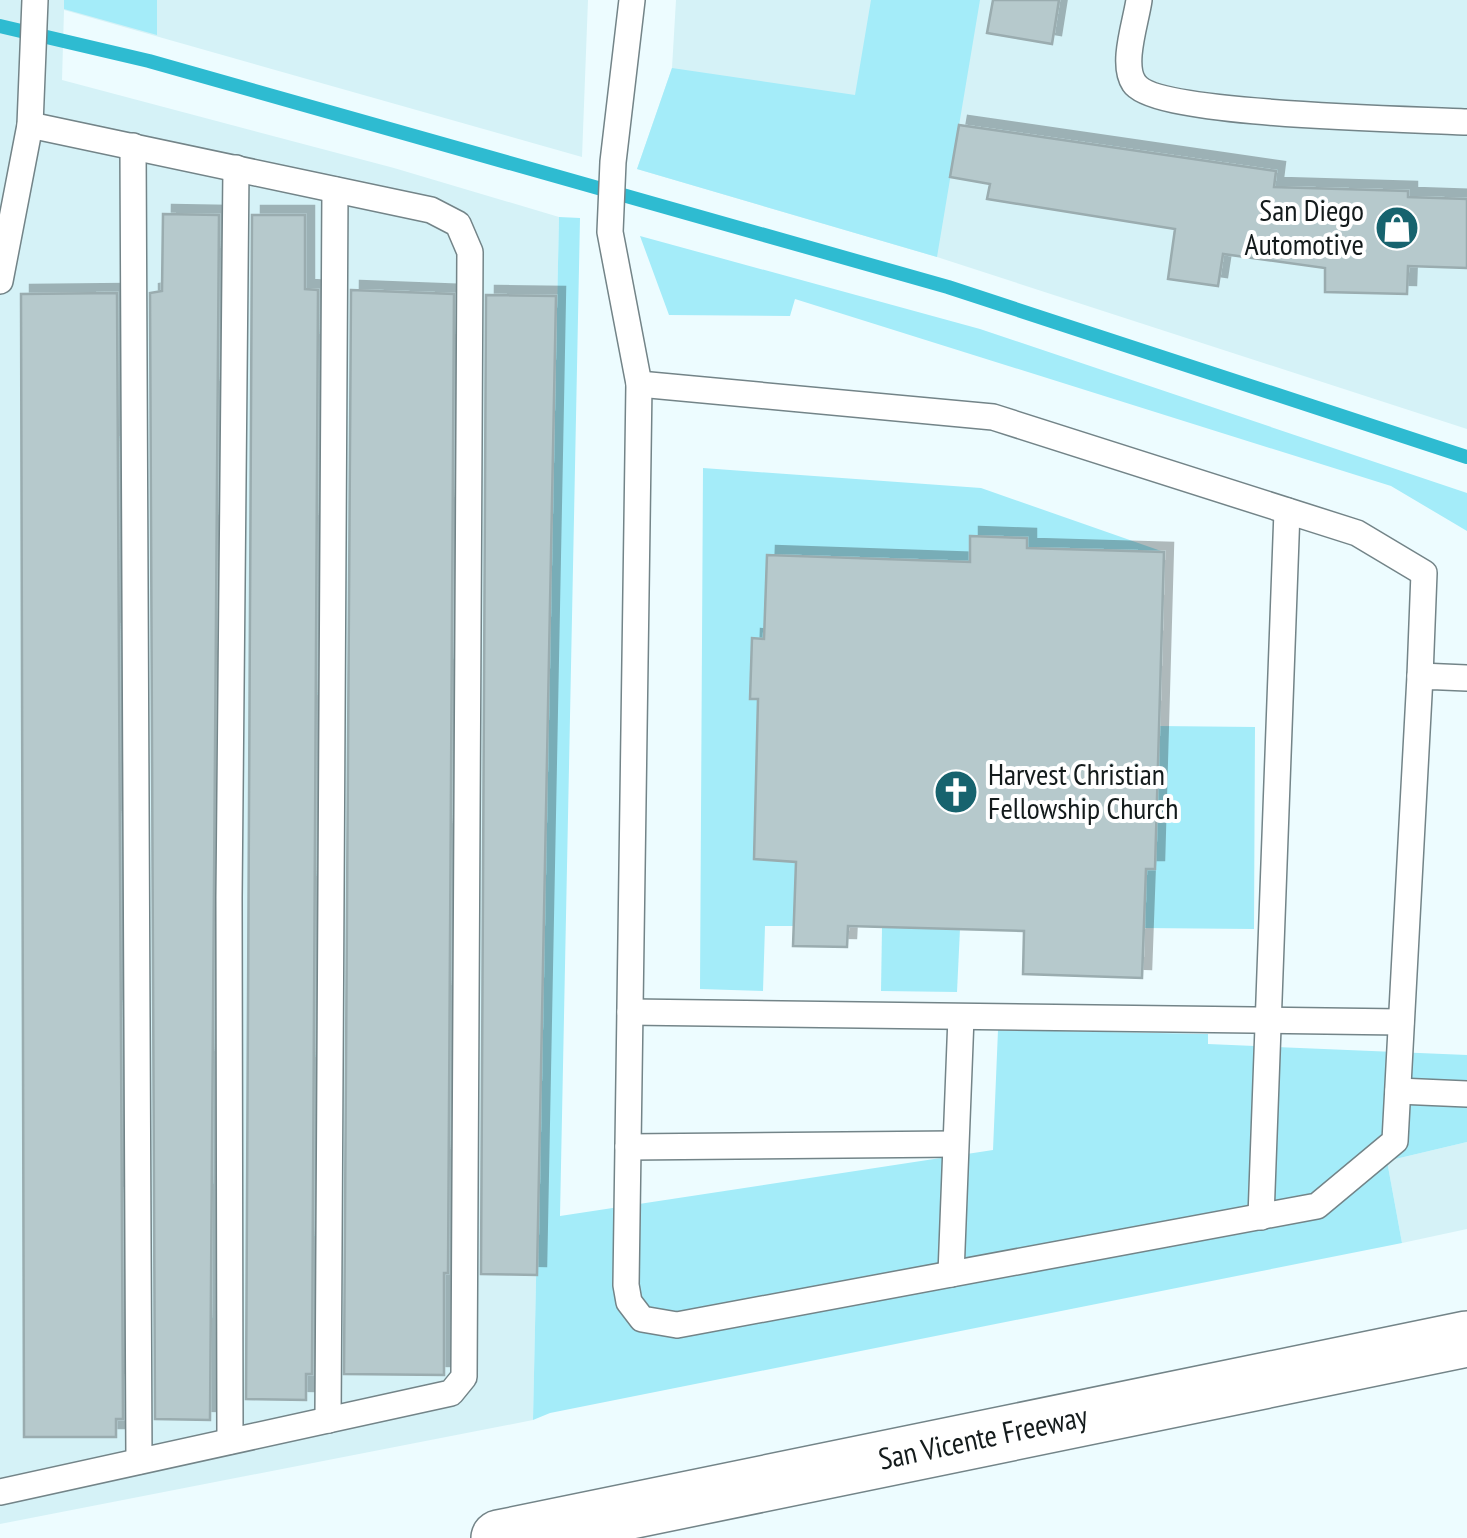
<svg xmlns="http://www.w3.org/2000/svg" width="1467" height="1538" viewBox="0 0 1467 1538" font-family="'PT Sans Narrow',sans-serif">
<defs>
<filter id="shadow"><feDropShadow dx="9" dy="-9" stdDeviation="0" flood-color="#0004"/></filter>
</defs>
<rect width="100%" height="100%" fill="#edfcff"/>
<g fill="#d5f2f7">
<polygon points="0,0 588,0 582,157 64,10 62,80 394,168 559,217 533,1420 0,1524"/>
<polygon points="676,0 1467,0 1467,429 937,257 637,169 672,68"/>
<polygon points="1467,1142 1467,1229 1402,1243 1387,1161"/>
</g>
<g fill="#a4ecf9">
<polygon points="64,0 157,0 157,35 64,9"/>
<polygon points="871,0 980,0 937,257 637,169 672,68 855,95"/>
<polygon points="559,217 580,218 560,1216 993,1150 998,1030 1208,1034 1208,1044 1467,1055 1467,1142 1387,1161 1402,1243 550,1413 533,1420"/>
<polygon points="640,236 980,329 1467,493 1467,531 1391,486 795,299 790,316 669,315"/>
<polygon points="703,468 981,488 1164,552 1027,548 1026,538 971,536 970,562 767,555 764,639 752,639 750,698 758,699 754,858 796,861 794,926 765,926 763,991 700,989"/>
<polygon points="1159,726 1255,727 1254,929 1144,928 1146,869 1155,868"/>
<polygon points="882,927 960,929 957,992 881,991"/>
</g>
<g fill="none" stroke-linecap="round" stroke-linejoin="round">
<polyline stroke="#2ebbd1" stroke-width="14" points="0,26 149,61 948,287 1467,457"/>
</g>
<g fill="#b6c9cc" stroke="#9aacaf" stroke-width="2.5" filter="url(#shadow)">
<polygon points="993,0 1059,0 1052,44 987,33"/>
<polygon points="959,125 1276,171 1274,187 1408,191 1408,197 1467,199 1467,268 1408,266 1407,294 1325,292 1325,268 1223,254 1218,286 1168,279 1175,229 987,199 990,184 950,177"/>
<polygon points="163,214 219,215 210,1420 155,1419 150,293 162,291"/>
<polygon points="252,215 305,215 305,289 318,290 312,1374 306,1374 306,1400 246,1399"/>
<polygon points="351,290 454,294 448,1273 444,1273 444,1375 344,1374"/>
<polygon points="117,293 123,1419 116,1419 116,1437 24,1437 21,294"/>
<polygon points="486,295 556,296 537,1275 481,1274"/>
<polygon points="970,536 1027,538 1027,548 1164,552 1155,869 1146,869 1142,978 1023,974 1024,931 848,926 847,947 793,946 796,862 754,859 758,699 750,699 752,638 764,639 767,555 970,562"/>
</g>
<g fill="none" stroke-linecap="round" stroke-linejoin="round">
<defs>
<g id="service">
<polyline points="632,0 613,162 610,232 639,384 626,1285 629,1302 642,1319 677,1325 1317,1206 1395,1141 1420,676 1467,678"/>
<path d="M1139,0C1136,22 1121,64 1134,83C1155,116 1417,119 1467,122"/>
<polyline points="133,146 139,1461"/>
<polyline points="0,281 30,125 35,0"/>
<polyline points="639,384 993,417 1357,533 1424,573 1420,676"/>
<polyline points="630,1012 1401,1022"/>
<polyline points="1398,1091 1467,1094"/>
<polyline points="628,1147 955,1144"/>
<polyline points="1261,1217 1287,511"/>
<polyline points="951,1274 961,1017"/>
<polyline points="328,1420 335,190"/>
<polyline points="230,1441 229,898 236,168"/>
<polyline points="0,1492 451,1393 464,1377 470,252 458,224 431,210 30,125"/>
</g>
<polyline id="motorway" points="499,1538 1467,1339"/>
</defs>
<use href="#service" stroke="#738488" stroke-width="28"/>
<use href="#motorway" stroke="#738488" stroke-width="58"/>
<use href="#service" stroke="#fff" stroke-width="25"/>
<use href="#motorway" stroke="#fff" stroke-width="55"/>
</g>
<defs>
<symbol id="shop-disc" viewBox="-11 -11 22 22"><circle r="9.5" fill="#17636e" stroke="#fff"/><path d="M-5-2.5h2.3a2.7 3.5 0 0 1 5.4 0H5L5.5 6h-11ZM-1.5-2.5h3a1.5 2.3 0 0 0-3 0Z" fill="#fff"/></symbol>
<symbol id="church-disc" viewBox="-11 -11 22 22"><circle r="9.5" fill="#17636e" stroke="#fff"/><path d="M-1.2-6h2.4v3.5h3.3v2.4h-3.3V6h-2.4V-.1h-3.3v-2.4h3.3Z" fill="#fff"/></symbol>
</defs>
<g fill-rule="evenodd">
<use href="#shop-disc" x="1372" y="203" width="50" height="50"/>
<use href="#church-disc" x="931" y="767" width="50" height="50"/>
</g>
<g text-anchor="middle" stroke-width="8" stroke-linejoin="round" paint-order="stroke">
<g font-size="30" fill="#141b1c" stroke="#fff" text-anchor="end">
<text x="1364" y="221">San Diego<tspan x="1364" dy="34">Automotive</tspan></text>
<text x="988" y="785" text-anchor="start">Harvest Christian<tspan x="988" dy="34">Fellowship Church</tspan></text>
</g>
<g font-size="30" fill="#141b1c" stroke="#fff">
<text transform="translate(983 1438) rotate(-12)" y="10">San Vicente Freeway</text>
</g>
</g>
</svg>
